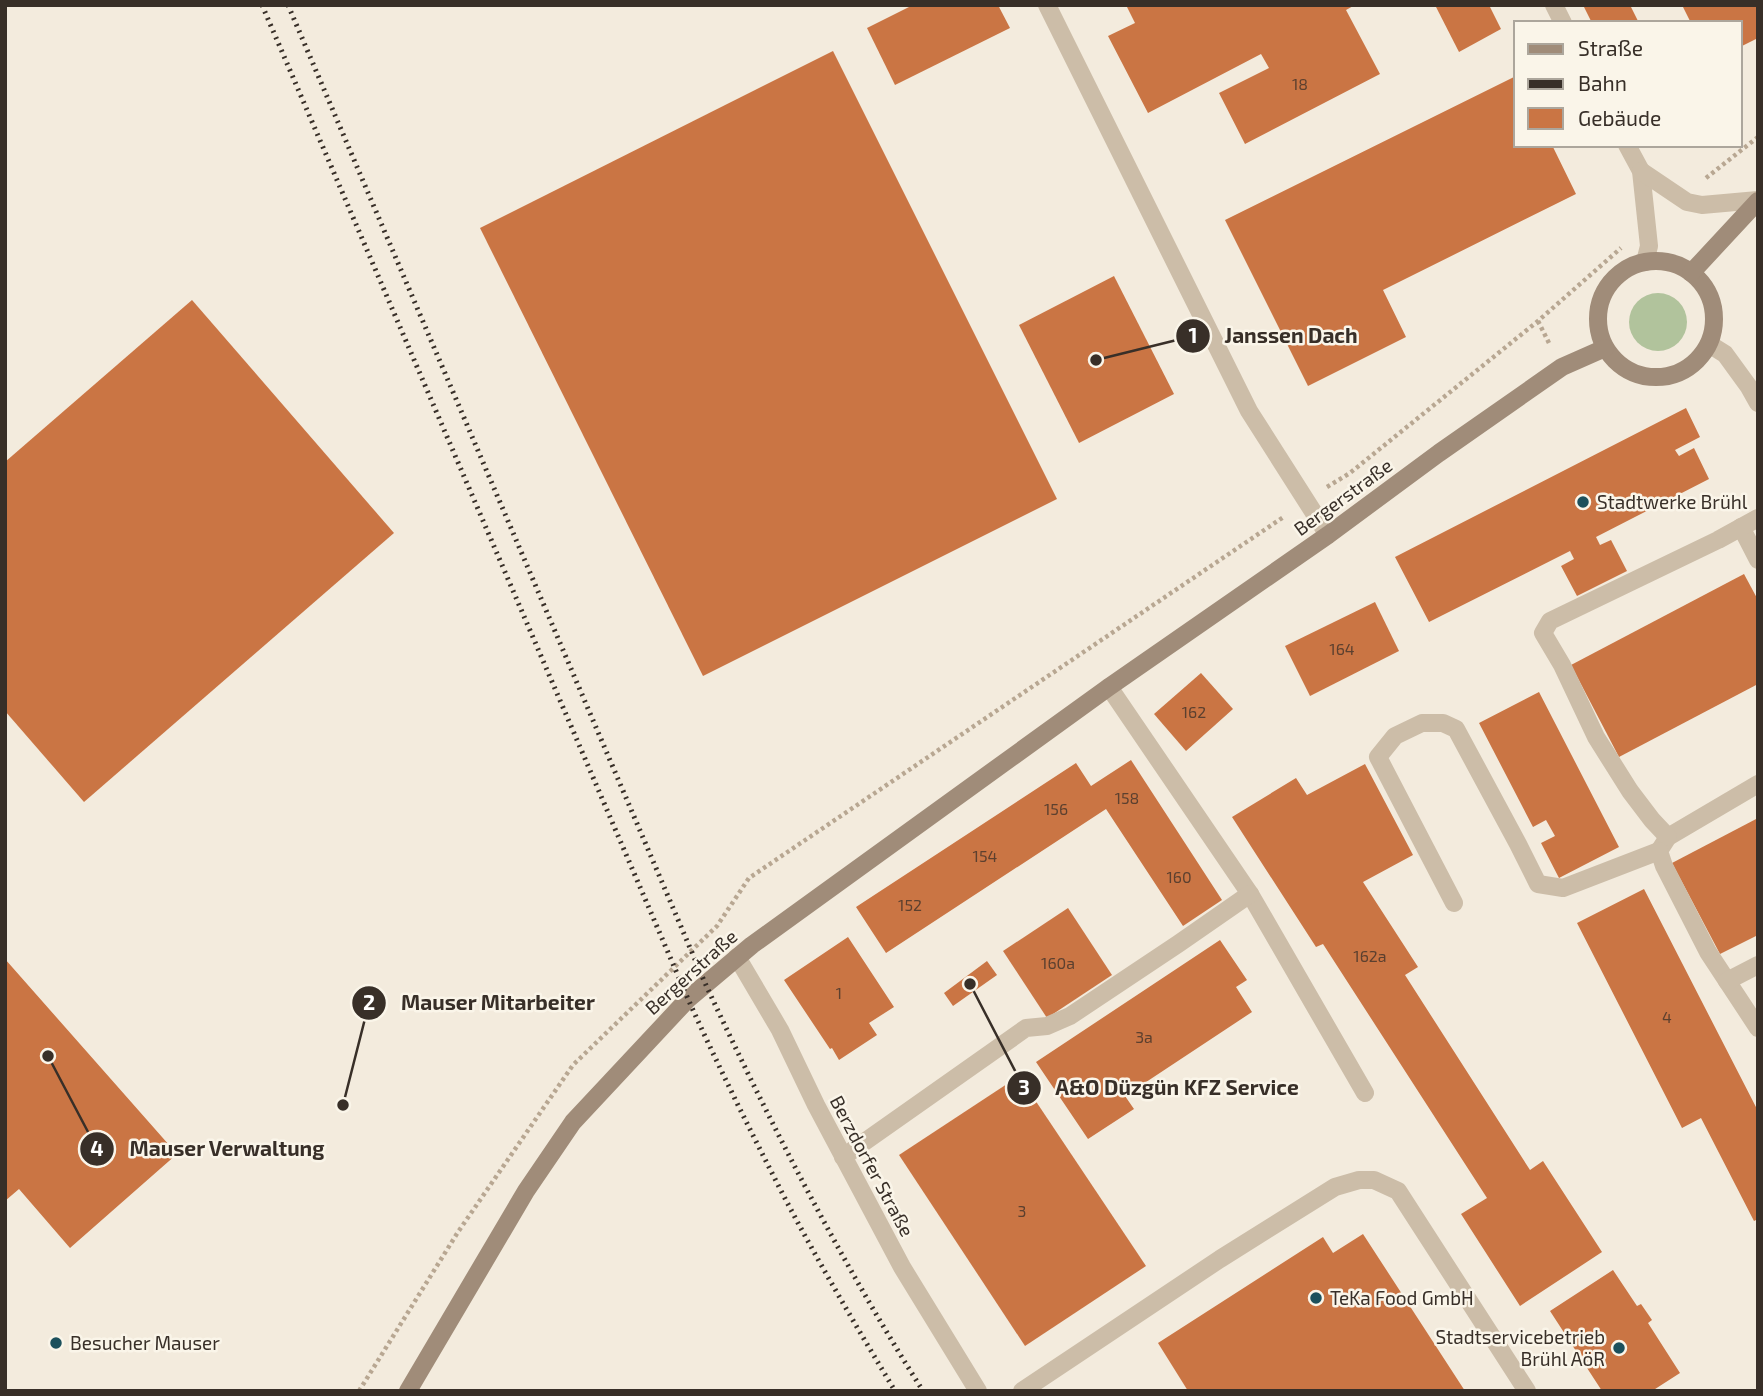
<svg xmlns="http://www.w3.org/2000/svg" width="1763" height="1396" viewBox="0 0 1763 1396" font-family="'Exo 2',sans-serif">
<rect width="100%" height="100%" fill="#f3ebdd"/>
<circle fill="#b1c39c" cx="1658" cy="322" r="29"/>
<g fill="#ca7544">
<polygon points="913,5 998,5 1010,28 895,85 867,28"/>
<polygon points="1126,5 1355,5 1346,10 1380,74 1245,144 1219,93 1269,68 1261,54 1148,113 1108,36 1135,23"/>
<polygon points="1435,5 1489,5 1501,29 1459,52"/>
<polygon points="1583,5 1630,5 1639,23 1592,23"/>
<polygon points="1682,5 1758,5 1758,38 1740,47 1740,23 1691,23"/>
<polygon points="833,51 1057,499 703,676 480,228"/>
<polygon points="1516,76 1516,145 1552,145 1576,194 1383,290 1406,337 1308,386 1225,220"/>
<polygon points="1114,276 1174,394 1079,443 1019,325"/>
<polygon points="192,300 394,533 84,802 5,711 5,462"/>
<polygon points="1686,408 1700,437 1675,450 1679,456 1694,448 1709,479 1596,537 1600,545 1611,540 1627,571 1577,596 1561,566 1574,559 1570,551 1429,622 1395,557"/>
<polygon points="1744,574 1758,600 1758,684 1619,757 1571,665"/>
<polygon points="1375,602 1399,651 1310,696 1285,646"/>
<polygon points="1201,673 1233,709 1186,751 1154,714"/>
<polygon points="1539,692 1619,847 1559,878 1541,843 1555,836 1546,820 1533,827 1479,723"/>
<polygon points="1131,760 1222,900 1183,926 1106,809 886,953 856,907 1076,763 1091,786"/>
<polygon points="1365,764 1413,855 1363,882 1418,967 1405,975 1530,1170 1543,1161 1602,1252 1520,1306 1461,1214 1487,1198 1323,944 1316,947 1232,817 1296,778 1307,795"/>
<polygon points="1758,818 1758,935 1720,954 1672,863"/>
<polygon points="1644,889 1758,1111 1758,1219 1754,1221 1701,1118 1682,1128 1577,923"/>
<polygon points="1068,908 1112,975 1047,1018 1003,951"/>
<polygon points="848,937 894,1007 869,1023 877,1035 839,1060 832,1048 830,1049 784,980"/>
<polygon points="1220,940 1247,980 1236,987 1252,1012 1125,1096 1134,1109 1088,1139 1036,1062"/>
<polygon points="5,959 177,1154 70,1248 19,1189 5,1201"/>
<polygon points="987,961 997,975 953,1006 944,993"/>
<polygon points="1019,1076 1146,1266 1025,1346 899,1155"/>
<polygon points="1363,1234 1465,1391 1188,1391 1158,1343 1323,1237 1333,1253"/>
<polygon points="1613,1270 1637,1306 1641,1304 1652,1320 1648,1323 1680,1373 1652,1391 1602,1391 1550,1311"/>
</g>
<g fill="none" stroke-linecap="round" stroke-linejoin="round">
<g stroke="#b8a792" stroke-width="4.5" stroke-dasharray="3.5 3.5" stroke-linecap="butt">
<polyline points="1706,178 1758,137"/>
<polyline points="1538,321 1550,345"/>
<polyline points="1327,487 1350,473 1538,321 1621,248"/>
<polyline points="359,1391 458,1232 573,1065 717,926 749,878 1285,516"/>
</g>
<g stroke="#ccbda8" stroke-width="18">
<polyline points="1554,5 1563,23"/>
<polyline points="1627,145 1641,171 1649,246 1645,262"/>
<polyline points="1641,171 1687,202 1702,205 1758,200"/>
<polyline points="1741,527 1758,560"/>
<polyline points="1109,687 1250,894 1365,1093"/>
<polyline points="1758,784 1668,837 1659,851 1664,866 1708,952 1758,1028"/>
<polyline points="1668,837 1652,820 1630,791 1596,737 1562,665 1543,633 1550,621 1718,540 1758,518"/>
<polyline points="1454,903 1378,757 1395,736 1422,723 1443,723 1456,729 1518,844 1538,884 1563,888 1659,851"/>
<polyline points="1727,981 1758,965"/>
<polyline points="843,1157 1026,1028 1047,1026 1070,1016 1178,944 1250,894"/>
<polyline points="1022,1391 1220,1259 1335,1187 1359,1180 1374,1180 1398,1191 1527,1391"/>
</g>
<g stroke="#ccbda8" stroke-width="18">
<polyline points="1047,5 1249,411 1328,535"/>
<polyline points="1709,344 1725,354 1749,387 1758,403"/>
<polyline points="737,957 780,1030 816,1105 902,1267 978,1391"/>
</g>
<g stroke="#a08c79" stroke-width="18">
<circle cx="1656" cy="319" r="58"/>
<polyline points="1691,273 1758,201"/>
<polyline points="408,1391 526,1191 573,1122 688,999 752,945 1109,687 1328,535 1439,453 1562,367 1605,348"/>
</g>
<g stroke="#382f28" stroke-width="5" stroke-dasharray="2 5" stroke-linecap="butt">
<path d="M262,5L688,999C715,1059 744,1118 774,1177C811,1250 853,1321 895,1391"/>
<path d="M288,5L705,983C770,1123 840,1260 923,1391"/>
</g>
</g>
<g fill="#1c505c" stroke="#faf5e9" stroke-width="2.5">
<circle cx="1583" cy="502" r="7"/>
<circle cx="1316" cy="1298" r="7"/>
<circle cx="56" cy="1343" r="7"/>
<circle cx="1619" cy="1348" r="7"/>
</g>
<g text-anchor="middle" stroke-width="5" stroke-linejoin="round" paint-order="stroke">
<g font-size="16" fill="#5c402f">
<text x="1300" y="90">18</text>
<text x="1342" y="655">164</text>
<text x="1194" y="718">162</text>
<text x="1127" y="804">158</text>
<text x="1056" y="815">156</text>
<text x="985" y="862">154</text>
<text x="1179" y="883">160</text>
<text x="910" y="911">152</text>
<text x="1370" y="962">162a</text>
<text x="1058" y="969">160a</text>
<text x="839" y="999">1</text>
<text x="1667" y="1023">4</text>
<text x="1144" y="1043">3a</text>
<text x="1022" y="1217">3</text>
</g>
<g font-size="19" fill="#382f28" stroke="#faf5e9">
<text transform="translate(1343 497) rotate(-36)" y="7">Bergerstraße</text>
<text transform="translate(691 972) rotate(-42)" y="7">Bergerstraße</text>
<text transform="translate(872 1166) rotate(62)" y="7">Berzdorfer Straße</text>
</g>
<g font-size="19" fill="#382f28" stroke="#faf5e9" text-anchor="start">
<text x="1597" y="509">Stadtwerke Brühl</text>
<text x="1330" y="1305">TeKa Food GmbH</text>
<text x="1605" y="1344" text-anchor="end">Stadtservicebetrieb<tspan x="1605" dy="22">Brühl AöR</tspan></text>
<text x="70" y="1350">Besucher Mauser</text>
</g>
</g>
<path fill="none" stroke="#382f28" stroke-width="2.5" d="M1096 360L1193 336M343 1105L369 1003M970 984L1024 1088M48 1056L97 1149"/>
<g fill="#382f28" stroke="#faf5e9" stroke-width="2.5">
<circle cx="1096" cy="360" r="7"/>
<circle cx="343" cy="1105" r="7"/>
<circle cx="970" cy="984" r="7"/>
<circle cx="48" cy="1056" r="7"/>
<circle cx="1193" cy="336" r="18"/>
<circle cx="369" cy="1003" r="18"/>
<circle cx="1024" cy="1088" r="18"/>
<circle cx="97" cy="1149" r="18"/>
</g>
<g font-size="21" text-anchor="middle" font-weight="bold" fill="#fff">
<text x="1193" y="343">1</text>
<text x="369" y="1010">2</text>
<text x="1024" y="1095">3</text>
<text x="97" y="1156">4</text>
</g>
<g font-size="21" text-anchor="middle" font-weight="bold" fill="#382f28" stroke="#faf5e9" stroke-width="5" stroke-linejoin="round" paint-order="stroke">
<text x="1291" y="343">Janssen Dach</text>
<text x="498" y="1010">Mauser Mitarbeiter</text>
<text x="1177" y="1095">A&amp;O Düzgün KFZ Service</text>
<text x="227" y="1156">Mauser Verwaltung</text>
</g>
<rect width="1763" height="1396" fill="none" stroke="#382f28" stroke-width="14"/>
<rect x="1514" y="21" width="228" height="126" fill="#faf5e9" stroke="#aca69c" stroke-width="2"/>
<rect x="1528" y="44" width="35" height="10" fill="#a08c79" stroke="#aca69c" stroke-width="2"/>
<text x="1578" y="56" font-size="21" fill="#382f28">Straße</text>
<rect x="1528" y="79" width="35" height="10" fill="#382f28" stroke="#aca69c" stroke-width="2"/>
<text x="1578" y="91" font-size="21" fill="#382f28">Bahn</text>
<rect x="1528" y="108" width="35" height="21" fill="#ca7544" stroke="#aca69c" stroke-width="2"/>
<text x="1578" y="126" font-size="21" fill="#382f28">Gebäude</text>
</svg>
